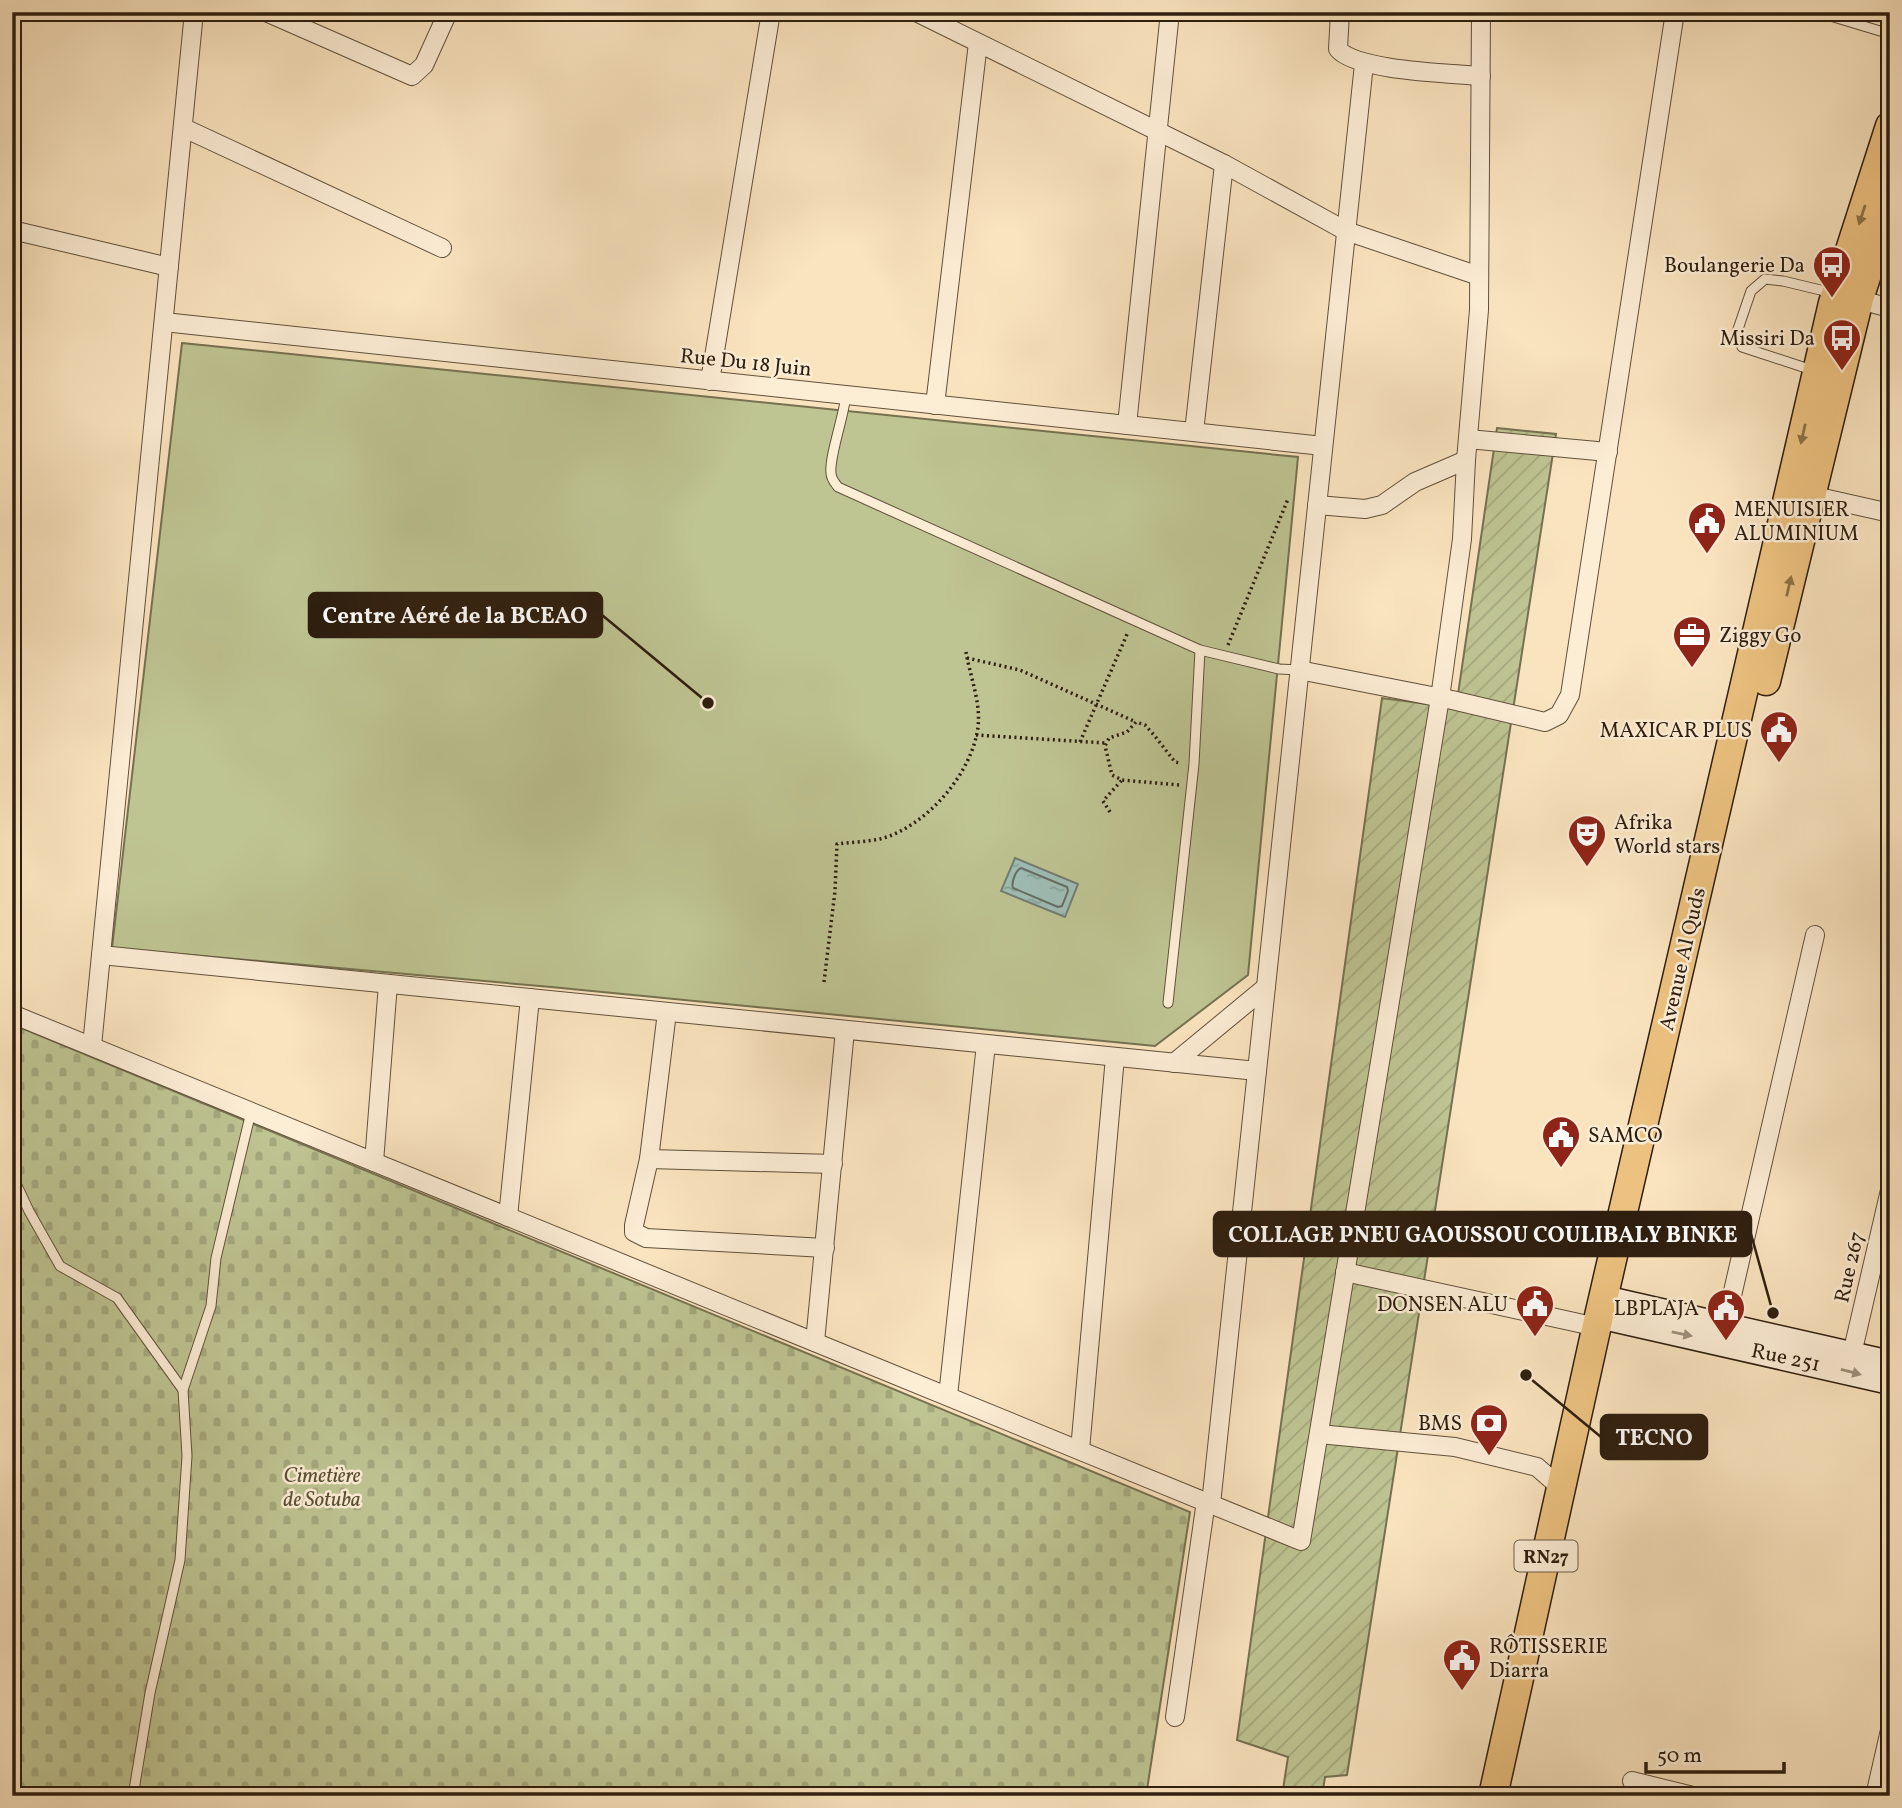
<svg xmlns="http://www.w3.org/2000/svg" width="1902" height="1808" viewBox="0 0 1902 1808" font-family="Vollkorn,serif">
<defs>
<pattern id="cemetery-stones" width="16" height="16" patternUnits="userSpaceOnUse" patternTransform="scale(1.75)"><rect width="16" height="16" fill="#bec492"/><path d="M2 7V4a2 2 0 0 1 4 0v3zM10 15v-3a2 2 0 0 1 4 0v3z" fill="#a4a87d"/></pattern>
<pattern id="garden-furrows" width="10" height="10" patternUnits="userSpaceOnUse" patternTransform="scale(1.75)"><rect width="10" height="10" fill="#bec492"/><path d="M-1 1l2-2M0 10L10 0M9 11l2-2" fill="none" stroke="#a4a87d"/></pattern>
<pattern id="water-ripples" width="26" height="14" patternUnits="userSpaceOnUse" patternTransform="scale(1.75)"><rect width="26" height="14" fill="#9fbeb7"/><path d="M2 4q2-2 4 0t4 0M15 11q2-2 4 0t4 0" fill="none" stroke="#89a39c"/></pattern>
</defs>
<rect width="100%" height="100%" fill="#fae4bf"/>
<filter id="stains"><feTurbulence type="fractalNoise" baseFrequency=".00286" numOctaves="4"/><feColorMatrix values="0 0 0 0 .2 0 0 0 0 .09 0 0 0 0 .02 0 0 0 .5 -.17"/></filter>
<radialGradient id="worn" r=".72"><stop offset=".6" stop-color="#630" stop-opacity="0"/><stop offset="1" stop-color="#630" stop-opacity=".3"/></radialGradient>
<polygon fill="url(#cemetery-stones)" stroke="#767150" stroke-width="2" points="12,1024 1190,1512 1146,1796 12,1796"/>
<polygon fill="url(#garden-furrows)" stroke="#767150" stroke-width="2" points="1497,428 1556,434 1347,1775 1325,1777 1322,1796 1282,1796 1288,1757 1237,1740 1382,698 1456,708"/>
<polygon fill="#bec492" stroke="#767150" stroke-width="2" points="182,343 1298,457 1248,975 1155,1046 551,987 112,948"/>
<polygon fill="url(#water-ripples)" stroke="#727e74" stroke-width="2" points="1015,858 1078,884 1065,917 1001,891"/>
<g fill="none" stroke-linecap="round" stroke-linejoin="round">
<path stroke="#666e63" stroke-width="2" d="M1021,868L1067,887L1068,891L1062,906L1058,907L1013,888C1011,882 1016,870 1021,868Z"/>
<defs>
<g id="service">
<polyline points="1817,12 1890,34"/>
<polyline points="1812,370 1742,347 1737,332 1751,291 1765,279 1783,281 1833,293"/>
<path d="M846,395C844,416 829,457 831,473C831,479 835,483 838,487L1200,650L1194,764L1168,1003"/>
<polyline points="1200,650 1279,669 1299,670"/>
<polyline points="12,1175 29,1211 60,1266 117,1298 183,1390"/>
<polyline points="133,1796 150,1693 180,1560 187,1456 183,1390 211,1306 216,1258 251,1112"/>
</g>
<g id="minor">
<polyline points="266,12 412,76 424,65 448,12"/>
<polyline points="916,12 1224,164 1346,231 1479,276"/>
<path d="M1340,12L1338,49C1356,71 1450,73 1481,76"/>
<polyline points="184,128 442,248"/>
<polyline points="12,230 169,267"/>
<polyline points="1849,297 1890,308"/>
<polyline points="164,322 1323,446"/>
<polyline points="710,381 771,12"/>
<polyline points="935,405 978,43"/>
<polyline points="1127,425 1170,12"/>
<polyline points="1194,432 1224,164"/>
<polyline points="1468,439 1608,452"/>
<polyline points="1810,495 1890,513"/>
<polyline points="1317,505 1365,509 1382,505 1415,482 1466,460"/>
<polyline points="1299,670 1452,700 1545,722 1559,715 1570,695 1675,12"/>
<polyline points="101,955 1257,1071"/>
<polyline points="667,1012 649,1159 634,1225 634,1232 646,1238 825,1248"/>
<polyline points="12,1014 1301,1541 1440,698 1462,539 1466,460 1479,310 1481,12"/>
<polyline points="92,1046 194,12"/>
<polyline points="1174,1063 1266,987"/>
<polyline points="649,1159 833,1164"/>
<polyline points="374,1162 388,984"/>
<polyline points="508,1217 530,998"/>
<polyline points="1345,1272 1597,1327"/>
<polyline points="1725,1326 1815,935"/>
<polyline points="815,1342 845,1030"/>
<polyline points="1852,1354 1890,1190"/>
<polyline points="948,1396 986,1044"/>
<polyline points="1319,1434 1455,1447 1537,1467 1561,1488"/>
<polyline points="1080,1450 1115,1057"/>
<polyline points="1211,1504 1364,64"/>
<polyline points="1175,1717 1206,1501"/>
<polyline points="1632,1781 1693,1796"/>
<polyline points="1875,1796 1890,1730"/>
</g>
<g id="secondary">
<polyline points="1604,1298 1890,1363"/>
<polyline points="1599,1316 1890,1382"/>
</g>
<g id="primary">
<polyline points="1766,681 1859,299 1890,202"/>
<polyline points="1493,1796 1599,1316 1833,303 1890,126"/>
</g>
</defs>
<use href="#service" stroke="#61503b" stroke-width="11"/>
<use href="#minor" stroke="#61503b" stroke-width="20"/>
<use href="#secondary" stroke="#2e1e0f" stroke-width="27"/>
<use href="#primary" stroke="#2e1e0f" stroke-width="31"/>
<g stroke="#2e1e0f" stroke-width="3.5" stroke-dasharray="2 3.5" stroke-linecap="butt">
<polyline points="1228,645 1288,499"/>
<polyline points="967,658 1020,670 1136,722"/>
<polyline points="976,735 1106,743"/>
<polyline points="1080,742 1128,632"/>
<polyline points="1179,785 1122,780 1112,775 1105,746 1109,738 1127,732 1136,722 1145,725 1154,735 1175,762 1180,763"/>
<polyline points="1110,812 1103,801 1122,780"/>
<path d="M824,982L835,891L837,844C851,842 866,842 880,839C926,827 972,774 978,727C981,703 970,676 966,652"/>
</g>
<use href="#service" stroke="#fcedd5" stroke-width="9"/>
<use href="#minor" stroke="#fcedd5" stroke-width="18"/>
<use href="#secondary" stroke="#fcedd5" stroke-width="24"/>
<use href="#primary" stroke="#edc280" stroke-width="28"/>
</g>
<defs><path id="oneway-solid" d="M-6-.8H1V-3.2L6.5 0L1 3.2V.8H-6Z" transform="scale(1.75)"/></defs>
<g fill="#8e7048">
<use href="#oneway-solid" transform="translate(1862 215) rotate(108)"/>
<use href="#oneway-solid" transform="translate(1803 434) rotate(103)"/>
<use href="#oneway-solid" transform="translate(1789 586) rotate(-77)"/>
</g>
<g fill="#9f907c">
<use href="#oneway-solid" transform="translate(1682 1334) rotate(12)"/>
<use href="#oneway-solid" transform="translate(1851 1372) rotate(15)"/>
</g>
<defs>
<symbol id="bus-pin" viewBox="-11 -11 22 30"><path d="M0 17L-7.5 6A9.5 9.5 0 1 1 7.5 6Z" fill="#8f2418" stroke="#fcedd5"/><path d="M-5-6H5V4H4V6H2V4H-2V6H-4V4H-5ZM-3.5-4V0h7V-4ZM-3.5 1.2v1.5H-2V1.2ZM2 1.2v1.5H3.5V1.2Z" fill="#fff"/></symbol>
<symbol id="civic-pin" viewBox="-11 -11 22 30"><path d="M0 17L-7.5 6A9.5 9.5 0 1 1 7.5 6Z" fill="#8f2418" stroke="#fcedd5"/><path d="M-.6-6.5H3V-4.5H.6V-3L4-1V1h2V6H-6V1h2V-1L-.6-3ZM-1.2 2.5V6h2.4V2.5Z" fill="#fff"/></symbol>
<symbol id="office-pin" viewBox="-11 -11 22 30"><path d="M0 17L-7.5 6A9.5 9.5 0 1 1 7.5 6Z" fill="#8f2418" stroke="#fcedd5"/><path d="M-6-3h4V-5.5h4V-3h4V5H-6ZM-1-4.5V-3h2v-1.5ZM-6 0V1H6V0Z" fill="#fff"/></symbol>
<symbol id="theatre-pin" viewBox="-11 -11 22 30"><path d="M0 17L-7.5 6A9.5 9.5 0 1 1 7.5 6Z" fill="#8f2418" stroke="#fcedd5"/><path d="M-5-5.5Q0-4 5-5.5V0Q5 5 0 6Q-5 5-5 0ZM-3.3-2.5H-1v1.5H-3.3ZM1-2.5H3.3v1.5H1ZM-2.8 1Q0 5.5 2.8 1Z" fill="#fff"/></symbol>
<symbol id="bank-pin" viewBox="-11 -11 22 30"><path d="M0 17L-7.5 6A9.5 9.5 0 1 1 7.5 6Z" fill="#8f2418" stroke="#fcedd5"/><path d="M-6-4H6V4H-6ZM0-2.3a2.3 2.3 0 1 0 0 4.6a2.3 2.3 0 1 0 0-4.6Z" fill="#fff"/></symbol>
</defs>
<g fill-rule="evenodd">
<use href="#bus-pin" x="1810" y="243" width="44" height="60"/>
<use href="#bus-pin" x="1820" y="316" width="44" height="60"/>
<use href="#civic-pin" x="1685" y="499" width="44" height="60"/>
<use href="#office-pin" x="1670" y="613" width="44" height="60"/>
<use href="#civic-pin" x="1757" y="708" width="44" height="60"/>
<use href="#theatre-pin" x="1565" y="812" width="44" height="60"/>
<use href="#civic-pin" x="1539" y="1113" width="44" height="60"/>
<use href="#civic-pin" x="1513" y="1282" width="44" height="60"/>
<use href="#civic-pin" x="1704" y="1286" width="44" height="60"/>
<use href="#bank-pin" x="1467" y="1401" width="44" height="60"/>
<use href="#civic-pin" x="1440" y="1636" width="44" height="60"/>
</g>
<g text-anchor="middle" stroke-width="5" stroke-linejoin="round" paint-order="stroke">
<rect fill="#fcedd5" stroke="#6c5c4a" stroke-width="2" x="1514.5" y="1540.5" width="63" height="31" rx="5"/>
<g font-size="19" font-weight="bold" fill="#2e1e0f">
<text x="1546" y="1563">RN27</text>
</g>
<g font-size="21" fill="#2e1e0f" stroke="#fcedd5" text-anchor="end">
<text x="1805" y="272">Boulangerie Da</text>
<text x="1815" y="345">Missiri Da</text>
<text x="1734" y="516" text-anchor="start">MENUISIER<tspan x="1734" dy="24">ALUMINIUM</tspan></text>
<text x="1719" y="642" text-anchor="start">Ziggy Go</text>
<text x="1752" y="737">MAXICAR PLUS</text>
<text x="1614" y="829" text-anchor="start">Afrika<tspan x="1614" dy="24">World stars</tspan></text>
<text x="1588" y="1142" text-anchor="start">SAMCO</text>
<text x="1508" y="1311">DONSEN ALU</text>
<text x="1699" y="1315">LBPLAJA</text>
<text x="1462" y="1430">BMS</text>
<text x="1489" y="1653" text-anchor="start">RÔTISSERIE<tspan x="1489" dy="24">Diarra</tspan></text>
</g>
<g font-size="21" fill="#2e1e0f" stroke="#fcedd5">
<text transform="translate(746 362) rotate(6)" y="7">Rue Du 18 Juin</text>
<text transform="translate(1682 959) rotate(-77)" y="7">Avenue Al Quds</text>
<text transform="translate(1849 1267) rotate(-77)" y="7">Rue 267</text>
<text transform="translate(1786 1357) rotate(12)" y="7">Rue 251</text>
</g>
<g font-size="21" font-style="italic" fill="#595036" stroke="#fcedd5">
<text x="322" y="1482">Cimetière<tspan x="322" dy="24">de Sotuba</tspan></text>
</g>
</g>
<path fill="none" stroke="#2e1e0f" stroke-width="2.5" d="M708 703L602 615M1773 1313L1751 1234M1526 1375L1601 1437"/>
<g fill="#2e1e0f" stroke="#fcedd5" stroke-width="2.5">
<circle cx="708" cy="703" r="7"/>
<circle cx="1773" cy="1313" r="7"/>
<circle cx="1526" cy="1375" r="7"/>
</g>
<g fill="#2e1e0f" stroke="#2e1e0f" stroke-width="2.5">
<rect x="309" y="593" width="293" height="44" rx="7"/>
<rect x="1214" y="1212" width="537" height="44" rx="7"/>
<rect x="1601" y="1415" width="106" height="44" rx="7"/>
</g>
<g font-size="23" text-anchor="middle" font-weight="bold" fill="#fff">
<text x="455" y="623">Centre Aéré de la BCEAO</text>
<text x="1483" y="1242">COLLAGE PNEU GAOUSSOU COULIBALY BINKE</text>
<text x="1654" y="1445">TECNO</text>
</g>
<rect width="1902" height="1808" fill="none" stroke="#fae4bf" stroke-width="42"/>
<rect x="14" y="14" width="1874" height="1780" fill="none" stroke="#2e1e0f" stroke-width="3.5"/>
<rect x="21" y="21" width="1860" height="1766" fill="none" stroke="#2e1e0f" stroke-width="2"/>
<path d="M1646 1762v10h138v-10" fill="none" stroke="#2e1e0f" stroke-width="3.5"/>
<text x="1657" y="1762" font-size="21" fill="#2e1e0f" stroke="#fcedd5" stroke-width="5" paint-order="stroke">50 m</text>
<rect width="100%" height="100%" filter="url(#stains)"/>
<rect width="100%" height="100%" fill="url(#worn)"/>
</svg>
